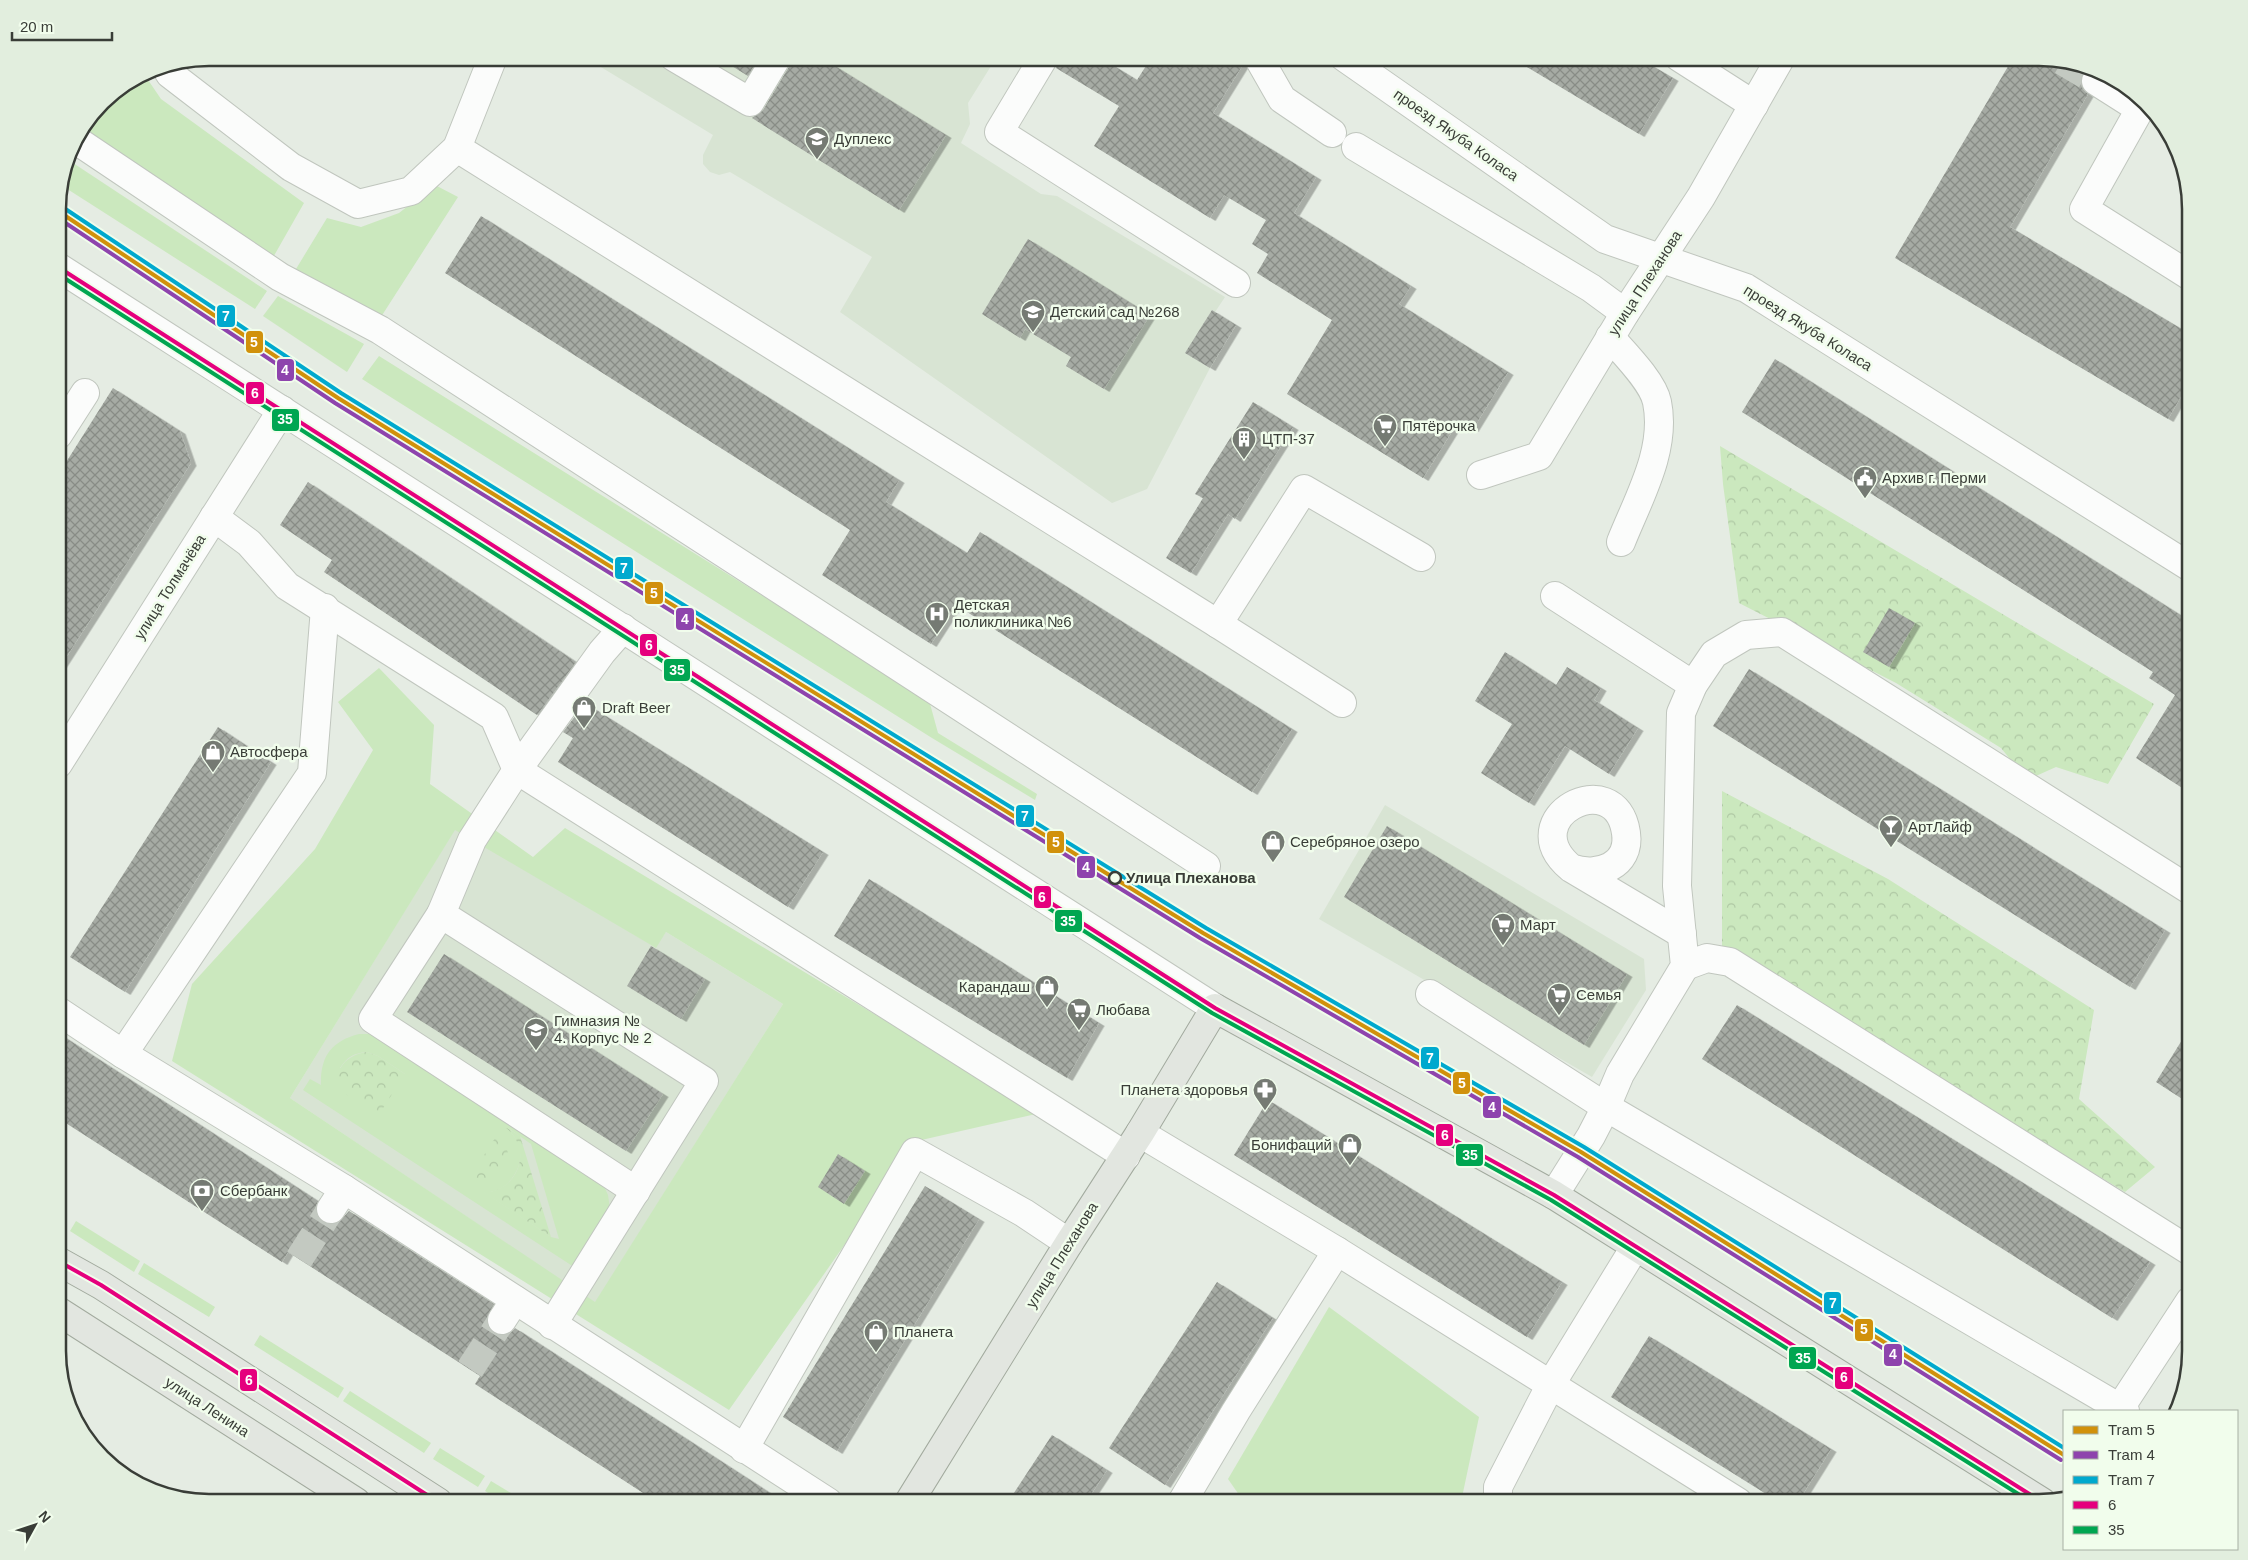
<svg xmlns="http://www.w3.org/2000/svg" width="2248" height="1560" viewBox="0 0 2248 1560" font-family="Arial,sans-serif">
<defs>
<pattern id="forest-crowns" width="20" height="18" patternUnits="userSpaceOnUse" patternTransform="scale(1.25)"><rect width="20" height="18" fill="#cbe8be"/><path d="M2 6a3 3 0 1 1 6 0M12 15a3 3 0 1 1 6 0" fill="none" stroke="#afc8a4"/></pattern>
<pattern id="building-cross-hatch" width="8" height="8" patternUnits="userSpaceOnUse" patternTransform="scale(1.25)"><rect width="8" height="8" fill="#a6aba4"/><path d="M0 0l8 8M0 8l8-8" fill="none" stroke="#888c86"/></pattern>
<filter id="shadow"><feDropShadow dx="5.5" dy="3" stdDeviation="0" flood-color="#0004"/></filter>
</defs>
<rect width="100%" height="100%" fill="#e5ece3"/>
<g fill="#d8e4d3">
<polygon points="586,58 996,58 968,103 970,124 961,143 1041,194 1057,196 1225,297 1215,312 1212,310 1186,353 1210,368 1147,489 1112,503 840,312 872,257 730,172 719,175 710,172 703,164 703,155 713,135"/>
<polygon points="1385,805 1644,959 1646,990 1592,1077 1319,919"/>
<polygon points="455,829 655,947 666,932 783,1004 595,1303 290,1098"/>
</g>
<g fill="#cbe8be" fill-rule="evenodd">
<polygon points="144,74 161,99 304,203 271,261 80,134 102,102"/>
<polygon points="67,159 267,291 255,309 61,185"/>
<polygon points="435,185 458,197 379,320 296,269 327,218 361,227 399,213"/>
<polygon points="278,296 364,344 347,372 263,316"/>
<polygon points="379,356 929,700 938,733 1037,794 1035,800 932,738 362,379"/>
<path d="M379,668L434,725L430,784L533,857L565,828L954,1062L1036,1114L917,1141L729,1410L172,1061L192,984L315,849L373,750L338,702ZM455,830L656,948L666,932L783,1004L595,1302L290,1098Z"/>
<path d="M359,1034H379L602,1182L608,1195L610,1209L577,1269L303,1090L310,1079L321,1085C320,1056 332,1041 359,1034ZM367,1052L378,1056L405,1074L340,1068C347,1057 354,1053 367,1052ZM508,1128L531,1144L559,1239L551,1237L484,1192C508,1194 526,1166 519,1144C516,1138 511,1133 508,1128Z"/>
<polygon points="76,1221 140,1261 134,1272 70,1231"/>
<polygon points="144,1263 215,1307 209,1317 138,1274"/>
<polygon points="1329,1307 1479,1417 1461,1502 1244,1502 1228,1479"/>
<polygon points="260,1335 344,1388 338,1398 254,1345"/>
<polygon points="350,1391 431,1443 424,1453 343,1401"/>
<polygon points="440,1448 485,1476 478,1487 433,1459"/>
<polygon points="491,1481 526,1502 502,1502 485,1491"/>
</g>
<g fill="url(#forest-crowns)">
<polygon points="1720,446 2154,704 2108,784 2056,767 2027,780 2001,748 1896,683 1739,603 1723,484"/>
<polygon points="1722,791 1888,879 2094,1010 2079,1099 2155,1167 2125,1192 1722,948"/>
<path d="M367,1052L378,1056L405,1074L378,1116C367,1109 350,1102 343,1090C330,1070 348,1054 367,1052Z"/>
<path d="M504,1126L520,1136L551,1237L483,1192C507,1194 527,1167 518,1144C515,1136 510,1131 504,1126Z"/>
<path d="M497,1135C522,1158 502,1188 470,1177Z"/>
</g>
<g fill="url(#building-cross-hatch)" filter="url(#shadow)">
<polygon points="719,58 758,58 748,76"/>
<polygon points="793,58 822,58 946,135 899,210 752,118 763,110 790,65"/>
<polygon points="1060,58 1101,58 1137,80 1151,58 1242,58 1244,63 1213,113 1316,177 1294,213 1411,286 1399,304 1508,372 1473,429 1459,420 1423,478 1287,394 1332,320 1257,273 1268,254 1252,244 1266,220 1224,195 1210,218 1094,146 1119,106 1056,68"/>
<polygon points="1512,58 1639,58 1673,78 1639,134"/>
<polygon points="2013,58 2039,58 2090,67 2083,72 2080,80 2082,88 2088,94 2010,227 2190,334 2190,381 2168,419 1895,258"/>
<polygon points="481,216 899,480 886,502 967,553 980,532 1292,729 1252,792 956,605 931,644 822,575 850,530 445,273"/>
<polygon points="1028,239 1150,315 1104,389 1066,366 1071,357 1025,329 1020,338 982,314"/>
<polygon points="1212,310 1236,325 1210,368 1185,353"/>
<polygon points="1775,359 2190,621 2190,793 2136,758 2175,695 2149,678 2153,672 1742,412"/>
<polygon points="113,388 180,431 191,463 58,670 58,475"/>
<polygon points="1253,402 1293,427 1235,519 1228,514 1191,573 1166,558 1203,498 1195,494"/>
<polygon points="308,482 576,662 537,715 324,572 332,560 280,525"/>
<polygon points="1889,608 1915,623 1889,667 1863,652"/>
<polygon points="1505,652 1556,685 1567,667 1601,688 1594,700 1638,728 1609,774 1565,746 1529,803 1481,773 1512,724 1475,701"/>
<polygon points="1749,669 2165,930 2130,987 1713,726"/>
<polygon points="585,703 823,852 788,907 558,762 573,738 563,732"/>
<polygon points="218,727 271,762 125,992 70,957"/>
<polygon points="1387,826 1627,974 1584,1045 1344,897"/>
<polygon points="869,879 1099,1023 1067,1078 834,936"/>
<polygon points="651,946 705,979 681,1019 627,986"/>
<polygon points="444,954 663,1094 626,1151 407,1012"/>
<polygon points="1737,1005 2150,1262 2112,1318 1702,1059"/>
<polygon points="2190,1027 2190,1104 2156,1082"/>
<polygon points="58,1033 318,1201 315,1208 317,1216 323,1222 330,1225 338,1223 349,1211 494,1304 486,1320 488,1327 494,1333 501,1336 509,1334 515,1328 784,1502 657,1502 475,1384 480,1376 288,1252 282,1262 58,1118"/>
<polygon points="1268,1100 1562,1282 1527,1337 1234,1155"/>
<polygon points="838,1154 865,1171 844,1204 818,1187"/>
<polygon points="925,1186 979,1219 837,1451 783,1417"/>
<polygon points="1217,1282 1273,1318 1165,1485 1109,1448"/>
<polygon points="1649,1336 1831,1449 1798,1502 1779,1502 1611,1397"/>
<polygon points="1052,1435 1107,1470 1086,1502 1008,1502"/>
</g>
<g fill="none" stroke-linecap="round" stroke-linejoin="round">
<g stroke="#c3c9c1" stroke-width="28" stroke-dasharray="28 14" stroke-linecap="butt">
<polyline points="2062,61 2096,81"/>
<polyline points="299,1259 331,1209"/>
<polyline points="470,1369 502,1320"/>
</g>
<defs>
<g id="minor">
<polyline points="674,57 750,102 777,57"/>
<polyline points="1044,57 999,132 1236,283"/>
<polyline points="1258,57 1282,99 1332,133"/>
<polyline points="1344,57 1605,239 1746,288 2190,567"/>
<polyline points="1679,57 1754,105"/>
<polyline points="165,66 170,74 291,167 358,204 411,191 457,148 493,57"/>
<polyline points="2096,81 2140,109 2084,209 2190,276"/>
<polyline points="76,140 280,277 380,330 1206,866"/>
<polyline points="1356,147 1591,288 1625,313"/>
<polyline points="457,148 1218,624 1342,703"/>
<polyline points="58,267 1215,1008"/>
<path d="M1610,337C1624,353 1653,382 1657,402C1667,450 1638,499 1621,542"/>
<polyline points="58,435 85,393"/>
<polyline points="1481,475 1539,456 1625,313 1701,197 1781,57"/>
<polyline points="214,517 249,543 287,586 494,717 517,770 1126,1156"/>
<polyline points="1555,596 1693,685"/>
<polyline points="1218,624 1304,489 1421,557"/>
<polyline points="58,764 282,410"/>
<path d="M1571,868C1597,878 1631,866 1626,833C1616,763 1511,818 1571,868L1682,934"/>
<polyline points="441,914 373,1019 636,1191"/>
<polyline points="1685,966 1707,958 1730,962 2190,1251"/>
<polyline points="1430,994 1606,1107 2125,1411"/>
<polyline points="58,1011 123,1054 312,773 325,608"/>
<polyline points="123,1054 344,1189 828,1502"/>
<polyline points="1140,1133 1337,1251 1738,1502"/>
<polyline points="1554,1195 1591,1136 1606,1107 1620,1074 1685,966 1677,886 1681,713 1693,685 1714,654 1746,635 1782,632 2190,890"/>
<polyline points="331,1209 344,1189"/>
<polyline points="502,1320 515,1300"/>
<polyline points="552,1325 704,1081 441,914 472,840 517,770 602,652 623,628"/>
<polyline points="2118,1411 2190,1301"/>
<polyline points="744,1449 915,1152 1024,1213 1069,1243"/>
<polyline points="1182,1502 1236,1411 1337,1251"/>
<polyline points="1498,1502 1498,1487 1551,1384 1635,1247"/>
</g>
<g id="major">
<polyline points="58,1261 101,1285 438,1502"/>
<polyline points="58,1311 356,1502"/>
<polyline points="909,1502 1069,1243 1140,1133 1215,1008 1554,1195 2042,1502"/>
</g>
</defs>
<use href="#minor" stroke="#c0c6be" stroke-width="30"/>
<use href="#major" stroke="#a2aa9e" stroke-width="30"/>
<use href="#minor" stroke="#fbfcfb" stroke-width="28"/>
<use href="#major" stroke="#e2e6e0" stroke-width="28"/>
<defs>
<g id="bus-1">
<polyline points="58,267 1215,1008 1554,1195 2042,1502"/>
<polyline points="58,1261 101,1285 438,1502"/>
</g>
<polyline id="bus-2" points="58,274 1212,1013 1551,1200 2031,1502"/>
</defs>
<use href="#bus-1" stroke="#f1fdec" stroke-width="8"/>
<use href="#bus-2" stroke="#f1fdec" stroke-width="8"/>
<use href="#bus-1" stroke="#e5007d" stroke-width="4"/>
<use href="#bus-2" stroke="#00a651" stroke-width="4"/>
<defs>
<polyline id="tram-1" points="58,211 338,398 1203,933 1581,1152 2064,1455"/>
<polyline id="tram-2" points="58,218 335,403 1200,938 1578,1157 2061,1460"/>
<polyline id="tram-3" points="61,206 341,393 1206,928 1584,1147 2064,1448"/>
</defs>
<use href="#tram-1" stroke="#f1fdec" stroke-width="8"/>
<use href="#tram-2" stroke="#f1fdec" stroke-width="8"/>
<use href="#tram-3" stroke="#f1fdec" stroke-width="8"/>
<use href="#tram-1" stroke="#d1910b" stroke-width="4"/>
<use href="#tram-2" stroke="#8e44ad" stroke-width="4"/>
<use href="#tram-3" stroke="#00a9ce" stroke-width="4"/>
</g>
<defs>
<symbol id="school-pin" viewBox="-11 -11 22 30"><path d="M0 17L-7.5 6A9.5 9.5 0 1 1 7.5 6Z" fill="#757a73" stroke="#f1fdec"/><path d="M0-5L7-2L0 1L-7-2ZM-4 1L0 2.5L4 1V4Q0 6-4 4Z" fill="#fff"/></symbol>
<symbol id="supermarket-pin" viewBox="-11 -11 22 30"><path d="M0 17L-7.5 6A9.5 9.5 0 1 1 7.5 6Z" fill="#757a73" stroke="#f1fdec"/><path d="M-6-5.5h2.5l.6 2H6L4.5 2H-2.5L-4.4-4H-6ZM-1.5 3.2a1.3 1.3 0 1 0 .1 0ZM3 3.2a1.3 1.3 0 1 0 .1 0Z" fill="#fff"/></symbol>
<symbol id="building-pin" viewBox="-11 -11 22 30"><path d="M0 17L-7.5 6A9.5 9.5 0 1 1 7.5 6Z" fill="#757a73" stroke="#f1fdec"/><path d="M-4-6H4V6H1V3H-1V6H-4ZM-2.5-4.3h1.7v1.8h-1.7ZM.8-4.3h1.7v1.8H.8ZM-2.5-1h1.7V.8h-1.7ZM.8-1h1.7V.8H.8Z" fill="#fff"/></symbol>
<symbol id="civic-pin" viewBox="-11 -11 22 30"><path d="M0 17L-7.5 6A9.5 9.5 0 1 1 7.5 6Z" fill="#757a73" stroke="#f1fdec"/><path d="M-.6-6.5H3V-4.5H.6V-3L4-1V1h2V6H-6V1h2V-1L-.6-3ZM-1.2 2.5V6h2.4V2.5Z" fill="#fff"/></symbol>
<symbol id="hospital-pin" viewBox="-11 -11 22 30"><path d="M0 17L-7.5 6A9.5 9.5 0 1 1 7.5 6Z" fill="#757a73" stroke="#f1fdec"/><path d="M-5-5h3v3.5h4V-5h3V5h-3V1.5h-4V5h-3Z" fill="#fff"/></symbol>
<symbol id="shop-pin" viewBox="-11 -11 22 30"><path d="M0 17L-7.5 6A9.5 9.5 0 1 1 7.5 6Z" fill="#757a73" stroke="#f1fdec"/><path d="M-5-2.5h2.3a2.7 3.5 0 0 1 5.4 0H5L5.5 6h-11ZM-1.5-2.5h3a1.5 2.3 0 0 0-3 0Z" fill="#fff"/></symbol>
<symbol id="bar-pin" viewBox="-11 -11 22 30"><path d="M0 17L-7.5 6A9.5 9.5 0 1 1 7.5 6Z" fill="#757a73" stroke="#f1fdec"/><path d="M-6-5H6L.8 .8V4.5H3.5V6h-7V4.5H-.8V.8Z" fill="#fff"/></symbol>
<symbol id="pharmacy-pin" viewBox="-11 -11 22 30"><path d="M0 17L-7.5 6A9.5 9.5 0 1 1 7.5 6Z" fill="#757a73" stroke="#f1fdec"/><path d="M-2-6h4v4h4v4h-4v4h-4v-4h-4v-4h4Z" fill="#fff"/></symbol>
<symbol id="bank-pin" viewBox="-11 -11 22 30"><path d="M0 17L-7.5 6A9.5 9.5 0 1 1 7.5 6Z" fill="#757a73" stroke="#f1fdec"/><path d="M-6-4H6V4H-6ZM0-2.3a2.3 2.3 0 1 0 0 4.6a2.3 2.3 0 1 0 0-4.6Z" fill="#fff"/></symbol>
</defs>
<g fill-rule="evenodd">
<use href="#school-pin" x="803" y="125" width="28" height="38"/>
<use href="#school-pin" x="1019" y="298" width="28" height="38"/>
<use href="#supermarket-pin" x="1371" y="412" width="28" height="38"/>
<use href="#building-pin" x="1230" y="425" width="28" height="38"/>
<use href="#civic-pin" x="1851" y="464" width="28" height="38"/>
<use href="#hospital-pin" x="923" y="600" width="28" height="38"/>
<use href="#shop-pin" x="570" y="694" width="28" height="38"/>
<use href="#shop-pin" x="199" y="738" width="28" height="38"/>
<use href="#bar-pin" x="1877" y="813" width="28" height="38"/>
<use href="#shop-pin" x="1259" y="828" width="28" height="38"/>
<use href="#supermarket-pin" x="1489" y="911" width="28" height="38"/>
<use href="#shop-pin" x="1033" y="973" width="28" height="38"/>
<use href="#supermarket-pin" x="1545" y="981" width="28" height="38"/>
<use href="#supermarket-pin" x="1065" y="996" width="28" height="38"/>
<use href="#school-pin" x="522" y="1016" width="28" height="38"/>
<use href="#pharmacy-pin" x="1251" y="1076" width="28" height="38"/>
<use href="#shop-pin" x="1336" y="1131" width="28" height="38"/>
<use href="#bank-pin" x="188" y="1177" width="28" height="38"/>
<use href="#shop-pin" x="862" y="1318" width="28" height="38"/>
</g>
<circle fill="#f1fdec" stroke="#393d37" stroke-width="2.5" cx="1115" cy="878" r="6"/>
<g text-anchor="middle" stroke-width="5" stroke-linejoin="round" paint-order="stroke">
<g font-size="15" fill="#393d37" stroke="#f1fdec">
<text transform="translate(1456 135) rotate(35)" y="5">проезд Якуба Коласа</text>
<text transform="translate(1645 283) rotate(-57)" y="5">улица Плеханова</text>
<text transform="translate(1808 328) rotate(32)" y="5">проезд Якуба Коласа</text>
<text transform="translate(170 587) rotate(-58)" y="5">улица Толмачёва</text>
<text transform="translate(1062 1255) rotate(-58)" y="5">улица Плеханова</text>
<text transform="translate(207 1407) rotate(33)" y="5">улица Ленина</text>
</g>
<g font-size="15" fill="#393d37" stroke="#f1fdec" text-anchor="start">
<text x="834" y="144">Дуплекс</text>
<text x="1050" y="317">Детский сад №268</text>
<text x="1402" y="431">Пятёрочка</text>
<text x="1262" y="444">ЦТП-37</text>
<text x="1882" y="483">Архив г. Перми</text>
<text x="954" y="610">Детская<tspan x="954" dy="17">поликлиника №6</tspan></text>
<text x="602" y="713">Draft Beer</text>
<text x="230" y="757">Автосфера</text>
<text x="1908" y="832">АртЛайф</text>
<text x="1290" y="847">Серебряное озеро</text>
<text x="1520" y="930">Март</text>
<text x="1030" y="992" text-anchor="end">Карандаш</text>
<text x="1576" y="1000">Семья</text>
<text x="1096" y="1015">Любава</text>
<text x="554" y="1026">Гимназия №<tspan x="554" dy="17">4. Корпус № 2</tspan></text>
<text x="1248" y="1095" text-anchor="end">Планета здоровья</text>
<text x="1332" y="1150" text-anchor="end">Бонифаций</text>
<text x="220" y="1196">Сбербанк</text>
<text x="894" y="1337">Планета</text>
</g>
<g font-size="15" font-weight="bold" fill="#393d37" stroke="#f1fdec" text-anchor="start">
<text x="1126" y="883">Улица Плеханова</text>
</g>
</g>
<path d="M0 0H2248V1560H0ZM209 66H2039A143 143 0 0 1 2182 209V1351A143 143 0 0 1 2039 1494H209A143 143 0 0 1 66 1351V209A143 143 0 0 1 209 66Z" fill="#e2eede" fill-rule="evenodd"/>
<path fill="none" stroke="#393d37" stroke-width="2.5" d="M209 66H2039A143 143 0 0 1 2182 209V1351A143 143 0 0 1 2039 1494H209A143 143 0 0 1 66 1351V209A143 143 0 0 1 209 66Z"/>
<g stroke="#f1fdec" stroke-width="2">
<rect x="216" y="304" width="20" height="24" rx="5" fill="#00a9ce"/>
<rect x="245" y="330" width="19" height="24" rx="5" fill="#d1910b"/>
<rect x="276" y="358" width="19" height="24" rx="5" fill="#8e44ad"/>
<rect x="245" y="381" width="20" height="24" rx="5" fill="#e5007d"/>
<rect x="271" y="408" width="29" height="24" rx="5" fill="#00a651"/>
<rect x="614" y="556" width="20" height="24" rx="5" fill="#00a9ce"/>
<rect x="644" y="581" width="20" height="24" rx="5" fill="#d1910b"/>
<rect x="675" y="607" width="20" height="24" rx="5" fill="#8e44ad"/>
<rect x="639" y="633" width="19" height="24" rx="5" fill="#e5007d"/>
<rect x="663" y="658" width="28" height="24" rx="5" fill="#00a651"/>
<rect x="1015" y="804" width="20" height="24" rx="5" fill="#00a9ce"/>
<rect x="1046" y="830" width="19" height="24" rx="5" fill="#d1910b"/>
<rect x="1076" y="855" width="20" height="24" rx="5" fill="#8e44ad"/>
<rect x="1033" y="885" width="19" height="24" rx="5" fill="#e5007d"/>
<rect x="1054" y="909" width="29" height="24" rx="5" fill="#00a651"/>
<rect x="1420" y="1046" width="20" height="24" rx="5" fill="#00a9ce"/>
<rect x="1452" y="1071" width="19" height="24" rx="5" fill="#d1910b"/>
<rect x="1482" y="1095" width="20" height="24" rx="5" fill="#8e44ad"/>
<rect x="1435" y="1123" width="19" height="24" rx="5" fill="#e5007d"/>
<rect x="1455" y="1143" width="29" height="24" rx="5" fill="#00a651"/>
<rect x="1823" y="1291" width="19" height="24" rx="5" fill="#00a9ce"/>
<rect x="1854" y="1318" width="20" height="24" rx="5" fill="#d1910b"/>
<rect x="1883" y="1343" width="20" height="24" rx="5" fill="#8e44ad"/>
<rect x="1788" y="1346" width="29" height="24" rx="5" fill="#00a651"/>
<rect x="1834" y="1366" width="20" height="24" rx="5" fill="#e5007d"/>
<rect x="239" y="1368" width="19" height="24" rx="5" fill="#e5007d"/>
</g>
<g font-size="14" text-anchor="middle" font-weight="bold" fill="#fff">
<text x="226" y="321">7</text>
<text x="254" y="347">5</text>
<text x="285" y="375">4</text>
<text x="255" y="398">6</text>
<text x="285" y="424">35</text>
<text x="624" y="573">7</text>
<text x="654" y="598">5</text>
<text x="685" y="624">4</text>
<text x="649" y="650">6</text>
<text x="677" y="675">35</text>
<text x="1025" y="821">7</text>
<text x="1056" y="847">5</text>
<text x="1086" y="872">4</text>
<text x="1042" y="902">6</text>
<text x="1068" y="926">35</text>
<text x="1430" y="1063">7</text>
<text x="1462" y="1088">5</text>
<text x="1492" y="1112">4</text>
<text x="1445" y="1140">6</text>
<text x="1470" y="1160">35</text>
<text x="1833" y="1308">7</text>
<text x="1864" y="1334">5</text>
<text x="1893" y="1359">4</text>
<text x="1803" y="1363">35</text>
<text x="1844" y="1382">6</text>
<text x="249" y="1385">6</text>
</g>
<rect x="2063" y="1410" width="175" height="140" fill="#f1fdec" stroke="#a7b0a4"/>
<rect x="2073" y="1426" width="25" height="8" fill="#d1910b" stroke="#a7b0a4"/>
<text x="2108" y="1435" font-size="15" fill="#393d37">Tram 5</text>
<rect x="2073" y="1451" width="25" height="8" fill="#8e44ad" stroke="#a7b0a4"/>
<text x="2108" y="1460" font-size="15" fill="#393d37">Tram 4</text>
<rect x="2073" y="1476" width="25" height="8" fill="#00a9ce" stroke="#a7b0a4"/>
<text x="2108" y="1485" font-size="15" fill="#393d37">Tram 7</text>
<rect x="2073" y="1501" width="25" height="8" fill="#e5007d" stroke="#a7b0a4"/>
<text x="2108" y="1510" font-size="15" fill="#393d37">6</text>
<rect x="2073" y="1526" width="25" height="8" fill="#00a651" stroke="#a7b0a4"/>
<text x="2108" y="1535" font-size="15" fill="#393d37">35</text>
<g transform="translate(35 1525) rotate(50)" stroke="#f1fdec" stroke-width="4" paint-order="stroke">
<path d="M0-4L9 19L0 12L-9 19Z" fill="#393d37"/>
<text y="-8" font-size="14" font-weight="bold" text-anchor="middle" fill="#393d37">N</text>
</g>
<path d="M12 32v8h100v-8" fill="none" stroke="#393d37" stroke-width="2.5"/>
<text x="20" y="32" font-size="15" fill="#393d37" stroke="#f1fdec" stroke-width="4" paint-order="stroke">20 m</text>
</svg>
